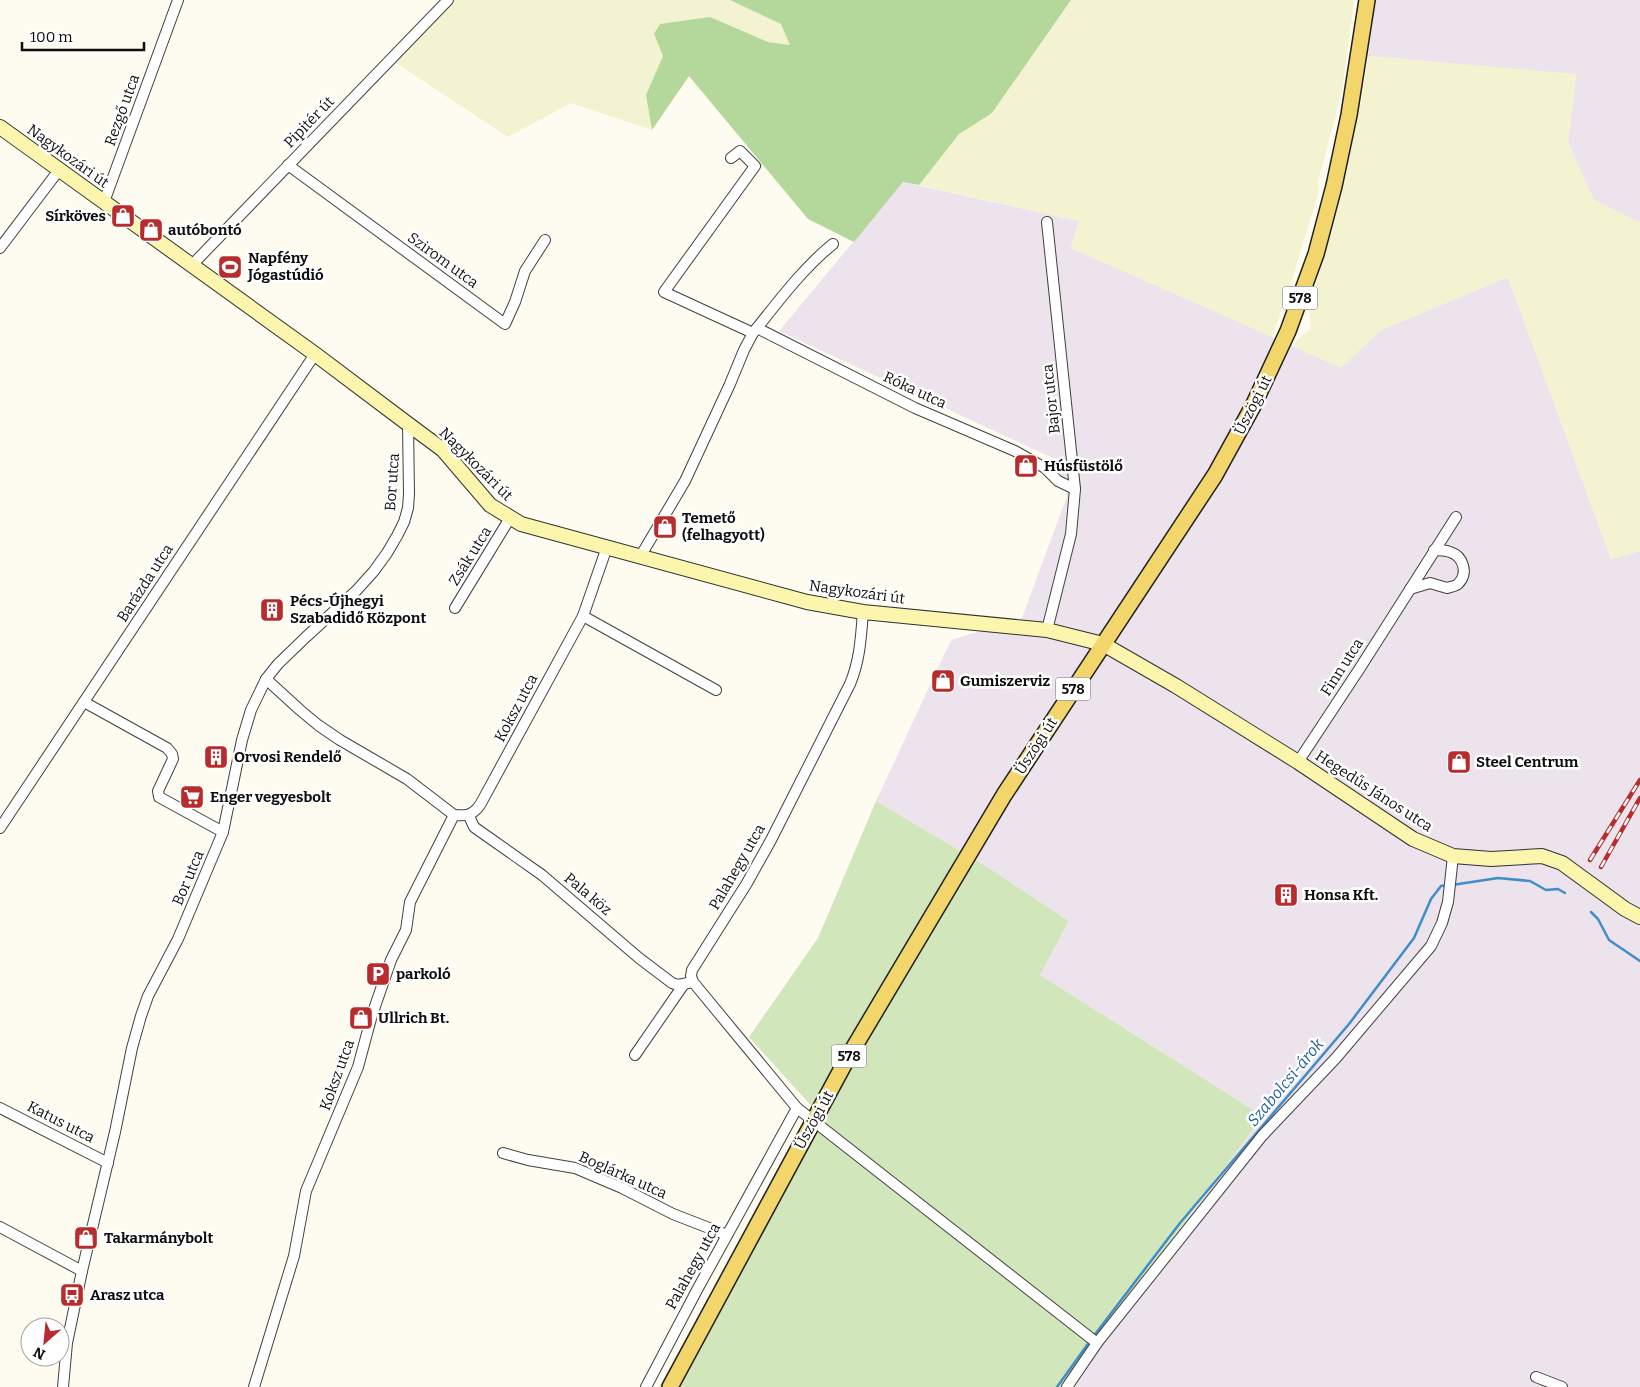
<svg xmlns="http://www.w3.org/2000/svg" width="1640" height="1387" viewBox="0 0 1640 1387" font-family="Bitter,serif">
<rect width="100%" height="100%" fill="#fefcf0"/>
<g fill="#ece3ec">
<polygon points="1376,0 1640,0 1640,223 1594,200 1568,143 1576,75 1368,56"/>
<polygon points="903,182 1079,221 1071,248 1341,367 1381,330 1508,277 1611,559 1640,551 1640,1387 1063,1387 1263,1116 1040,975 1069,921 989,868 876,801 951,640 1022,618 1067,496 1057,460 779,331"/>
</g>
<g fill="#f3f2d1">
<polygon points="454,0 730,0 781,24 791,45 768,42 710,17 654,34 663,56 646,95 652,130 571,103 508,137 396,63"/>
<polygon points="1071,0 1354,0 1342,91 1318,182 1319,191 1291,283 1272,337 1071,248 1079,221 919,185 959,133 992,113"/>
<polygon points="1368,56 1576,74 1568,143 1594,200 1640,223 1640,551 1611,559 1508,277 1381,330 1341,368 1294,347 1298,339 1311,329 1309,310 1339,204 1361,103"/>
</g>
<polygon fill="#d1e7bb" points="876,801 989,868 1069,921 1040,975 1263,1116 1063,1387 659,1387 813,1108 749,1037 818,938"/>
<polygon fill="#b4d79b" points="730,0 1071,0 992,113 959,134 919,185 903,182 854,242 808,219 689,76 652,130 646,95 663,56 654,34 660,24 710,17 768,42 790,45 781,24"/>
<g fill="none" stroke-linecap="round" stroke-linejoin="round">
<g stroke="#418dc7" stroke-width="2.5">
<polyline points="1452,885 1498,878 1530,881 1546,890 1558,889 1565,893"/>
<polyline points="1591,912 1598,919 1609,940 1640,961"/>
<polyline points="1093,1337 1180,1223 1349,1024 1414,938 1431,899 1441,886 1447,885"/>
<polyline points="1057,1387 1090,1341"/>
</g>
<defs>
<g id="street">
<path d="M731,158L740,151L755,166L664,292L753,333C778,302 802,269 833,244"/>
<polyline points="288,165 505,324 515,302 525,271 545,240"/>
<polyline points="104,202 178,0"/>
<polyline points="1047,222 1075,489 1071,534 1047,630"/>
<polyline points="0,248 59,170"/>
<polyline points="192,265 448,0"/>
<polyline points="757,328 915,408 1015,451 1045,468 1058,481 1075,489"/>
<polyline points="640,557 685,481 730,384 744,350 753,333"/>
<path d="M1410,589L1430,583L1447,588C1450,587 1456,586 1458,584C1469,573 1463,556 1450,552C1445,550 1440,550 1434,550"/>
<polyline points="455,608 510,518"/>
<path d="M863,612C861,637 860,660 850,684L771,840L747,883L692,970L691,976L693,982L797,1108L1097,1343"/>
<polyline points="583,616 716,690"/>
<polyline points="266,679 300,710 318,725 340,740 407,779 454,815"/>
<polyline points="84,702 167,748 172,754 173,759 158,791 159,797 223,832"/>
<polyline points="1298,762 1360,668 1456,517"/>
<polyline points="469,816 474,827 481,832 542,875 639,958 672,983 678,985 693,982"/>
<polyline points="0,828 315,354"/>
<polyline points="635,1055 684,984"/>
<polyline points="0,1108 108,1163"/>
<polyline points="503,1153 528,1160 575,1168 622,1188 673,1214 727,1235"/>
<polyline points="0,1227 82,1271"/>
<polyline points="1536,1377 1562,1387"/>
<polyline points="63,1387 67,1343 82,1271 115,1132 132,1048 141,1016 148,996 178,939 223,832 242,740 251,710 266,679 278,664 306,637 356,591 374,571 387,553 397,536 404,522 408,508 409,494 408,424"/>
<path d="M254,1387L294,1256L306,1191L358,1067L372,1015L391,960L406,930L410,902L454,815C466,816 472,816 480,805L583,616L607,547"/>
<polyline points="646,1387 697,1290 797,1108"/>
<polyline points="1067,1387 1097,1343 1262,1136 1336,1058 1431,946 1442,923 1448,902 1453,856"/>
</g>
<polyline id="secondary" points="0,127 315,354 408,424 443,450 490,505 521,524 807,602 863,612 1047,630 1103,644 1176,686 1298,762 1413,839 1453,856 1491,859 1542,856 1562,863 1625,909 1640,917"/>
<polyline id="primary" points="670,1387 847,1059 1004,795 1215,475 1253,406 1288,331 1316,254 1334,186 1349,115 1367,0"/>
</defs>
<use href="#street" stroke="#414141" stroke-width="12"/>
<use href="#secondary" stroke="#303030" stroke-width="16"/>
<use href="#primary" stroke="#1f1f1f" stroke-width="18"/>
<use href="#street" stroke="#fff" stroke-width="10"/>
<use href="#secondary" stroke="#fbf5ae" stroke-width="14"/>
<use href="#primary" stroke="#f2d66c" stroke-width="15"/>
<defs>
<g id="rail">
<polyline points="1590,860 1640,780"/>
<polyline points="1601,867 1640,798"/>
</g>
</defs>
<use href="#rail" stroke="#b82c2e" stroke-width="4.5"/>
<use href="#rail" stroke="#fff" stroke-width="2.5" stroke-dasharray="8" stroke-linecap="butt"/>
</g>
<defs>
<symbol id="shop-square" viewBox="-11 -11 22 22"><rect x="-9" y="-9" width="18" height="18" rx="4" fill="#b82c2e" stroke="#fff"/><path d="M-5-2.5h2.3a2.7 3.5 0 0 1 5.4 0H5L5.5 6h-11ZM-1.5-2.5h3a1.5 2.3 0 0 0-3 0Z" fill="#fff"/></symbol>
<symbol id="stadium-square" viewBox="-11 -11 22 22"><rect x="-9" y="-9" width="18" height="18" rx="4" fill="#b82c2e" stroke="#fff"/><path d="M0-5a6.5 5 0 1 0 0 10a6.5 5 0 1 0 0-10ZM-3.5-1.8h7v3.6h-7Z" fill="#fff"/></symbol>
<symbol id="building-square" viewBox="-11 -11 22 22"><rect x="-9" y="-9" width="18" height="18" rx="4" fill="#b82c2e" stroke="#fff"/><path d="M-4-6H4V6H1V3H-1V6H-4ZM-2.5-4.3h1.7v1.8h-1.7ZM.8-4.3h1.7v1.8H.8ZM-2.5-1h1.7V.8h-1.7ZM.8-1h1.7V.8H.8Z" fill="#fff"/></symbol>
<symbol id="supermarket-square" viewBox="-11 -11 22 22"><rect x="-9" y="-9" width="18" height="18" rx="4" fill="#b82c2e" stroke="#fff"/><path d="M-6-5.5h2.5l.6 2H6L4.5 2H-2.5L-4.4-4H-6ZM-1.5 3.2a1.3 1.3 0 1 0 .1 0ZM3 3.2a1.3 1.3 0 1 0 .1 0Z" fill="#fff"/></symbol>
<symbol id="parking-square" viewBox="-11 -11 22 22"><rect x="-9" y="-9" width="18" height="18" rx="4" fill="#b82c2e" stroke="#fff"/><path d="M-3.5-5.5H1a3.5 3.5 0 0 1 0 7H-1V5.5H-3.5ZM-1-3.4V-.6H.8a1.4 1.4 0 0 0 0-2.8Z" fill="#fff"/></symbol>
<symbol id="bus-square" viewBox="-11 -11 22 22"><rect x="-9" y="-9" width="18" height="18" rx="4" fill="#b82c2e" stroke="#fff"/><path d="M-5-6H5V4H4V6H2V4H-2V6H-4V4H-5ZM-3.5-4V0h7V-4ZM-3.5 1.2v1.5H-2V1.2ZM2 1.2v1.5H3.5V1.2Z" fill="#fff"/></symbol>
</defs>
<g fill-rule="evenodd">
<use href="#shop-square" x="109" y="202" width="28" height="28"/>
<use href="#shop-square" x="137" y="216" width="28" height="28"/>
<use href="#stadium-square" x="216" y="253" width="28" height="28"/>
<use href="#shop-square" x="1012" y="452" width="28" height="28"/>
<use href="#shop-square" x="651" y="513" width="28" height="28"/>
<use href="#building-square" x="258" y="596" width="28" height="28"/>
<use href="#shop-square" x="929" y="667" width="28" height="28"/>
<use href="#building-square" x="202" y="743" width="28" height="28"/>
<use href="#shop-square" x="1445" y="748" width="28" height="28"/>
<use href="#supermarket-square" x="178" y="783" width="28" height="28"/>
<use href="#building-square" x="1272" y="881" width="28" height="28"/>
<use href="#parking-square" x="364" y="960" width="28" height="28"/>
<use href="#shop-square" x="347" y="1004" width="28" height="28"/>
<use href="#shop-square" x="72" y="1224" width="28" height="28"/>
<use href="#bus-square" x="58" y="1281" width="28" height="28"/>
</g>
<g text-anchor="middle" stroke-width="5" stroke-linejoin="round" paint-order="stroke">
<g fill="#fff" stroke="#565656" stroke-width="1">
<rect x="1282.5" y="286.5" width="35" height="23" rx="4"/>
<rect x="1055.5" y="677.5" width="35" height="23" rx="4"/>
<rect x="831.5" y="1044.5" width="35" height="23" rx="4"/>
</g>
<g font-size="14" font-weight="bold" fill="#0e0e0e">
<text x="1300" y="303">578</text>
<text x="1073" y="694">578</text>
<text x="849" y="1061">578</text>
</g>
<g font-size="15" fill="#0e0e0e" stroke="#fff">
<text transform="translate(122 110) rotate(-70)" y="5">Rezgő utca</text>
<text transform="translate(309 122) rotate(-46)" y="5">Pipitér út</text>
<text transform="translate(68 156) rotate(36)" y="5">Nagykozári út</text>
<text transform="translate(443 260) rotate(36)" y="5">Szirom utca</text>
<text transform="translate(915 390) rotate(25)" y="5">Róka utca</text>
<text transform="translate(1051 399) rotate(-96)" y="5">Bajor utca</text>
<text transform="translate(1253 405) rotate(-63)" y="5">Üszögi út</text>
<text transform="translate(476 464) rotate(45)" y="5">Nagykozári út</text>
<text transform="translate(392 482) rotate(-86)" y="5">Bor utca</text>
<text transform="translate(470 556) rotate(-58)" y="5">Zsák utca</text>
<text transform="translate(145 583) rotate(-57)" y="5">Barázda utca</text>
<text transform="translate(857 592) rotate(8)" y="5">Nagykozári út</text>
<text transform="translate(1342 667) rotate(-57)" y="5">Finn utca</text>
<text transform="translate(516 708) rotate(-62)" y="5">Koksz utca</text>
<text transform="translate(1036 746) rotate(-57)" y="5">Üszögi út</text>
<text transform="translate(1374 791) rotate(33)" y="5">Hegedűs János utca</text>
<text transform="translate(737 867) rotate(-60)" y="5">Palahegy utca</text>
<text transform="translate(188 878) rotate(-67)" y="5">Bor utca</text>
<text transform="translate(588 894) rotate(40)" y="5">Pala köz</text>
<text transform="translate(337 1075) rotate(-70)" y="5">Koksz utca</text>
<text transform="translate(814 1120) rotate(-61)" y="5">Üszögi út</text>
<text transform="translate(61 1122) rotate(27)" y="5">Katus utca</text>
<text transform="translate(623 1175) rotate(24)" y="5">Boglárka utca</text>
<text transform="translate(693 1266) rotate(-61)" y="5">Palahegy utca</text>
</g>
<g font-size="15" font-weight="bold" fill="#0e0e0e" stroke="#fff" text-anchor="start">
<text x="106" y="221" text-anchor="end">Sírköves</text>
<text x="168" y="235">autóbontó</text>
<text x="248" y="263">Napfény<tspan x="248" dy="17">Jógastúdió</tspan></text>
<text x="1044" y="471">Húsfüstölő</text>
<text x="682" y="523">Temető<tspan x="682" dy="17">(felhagyott)</tspan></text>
<text x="290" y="606">Pécs-Újhegyi<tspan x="290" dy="17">Szabadidő Központ</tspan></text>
<text x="960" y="686">Gumiszerviz</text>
<text x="234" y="762">Orvosi Rendelő</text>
<text x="1476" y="767">Steel Centrum</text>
<text x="210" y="802">Enger vegyesbolt</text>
<text x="1304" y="900">Honsa Kft.</text>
<text x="396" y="979">parkoló</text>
<text x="378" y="1023">Ullrich Bt.</text>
<text x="104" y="1243">Takarmánybolt</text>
<text x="90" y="1300">Arasz utca</text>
</g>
<g font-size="16" font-style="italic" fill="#1d5f9b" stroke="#fff">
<text transform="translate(1285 1082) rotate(-50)" y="6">Szabolcsi-árok</text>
</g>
</g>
<g transform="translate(45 1342) rotate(207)"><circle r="24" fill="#ffffff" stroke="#9f9f9f"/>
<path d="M0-4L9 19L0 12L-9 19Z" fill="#b82c2e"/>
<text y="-8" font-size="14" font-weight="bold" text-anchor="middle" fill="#0e0e0e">N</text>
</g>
<path d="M22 42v8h122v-8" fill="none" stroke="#0e0e0e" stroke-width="2.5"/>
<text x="30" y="42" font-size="15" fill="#0e0e0e" stroke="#ffffff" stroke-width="4" paint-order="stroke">100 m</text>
</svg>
